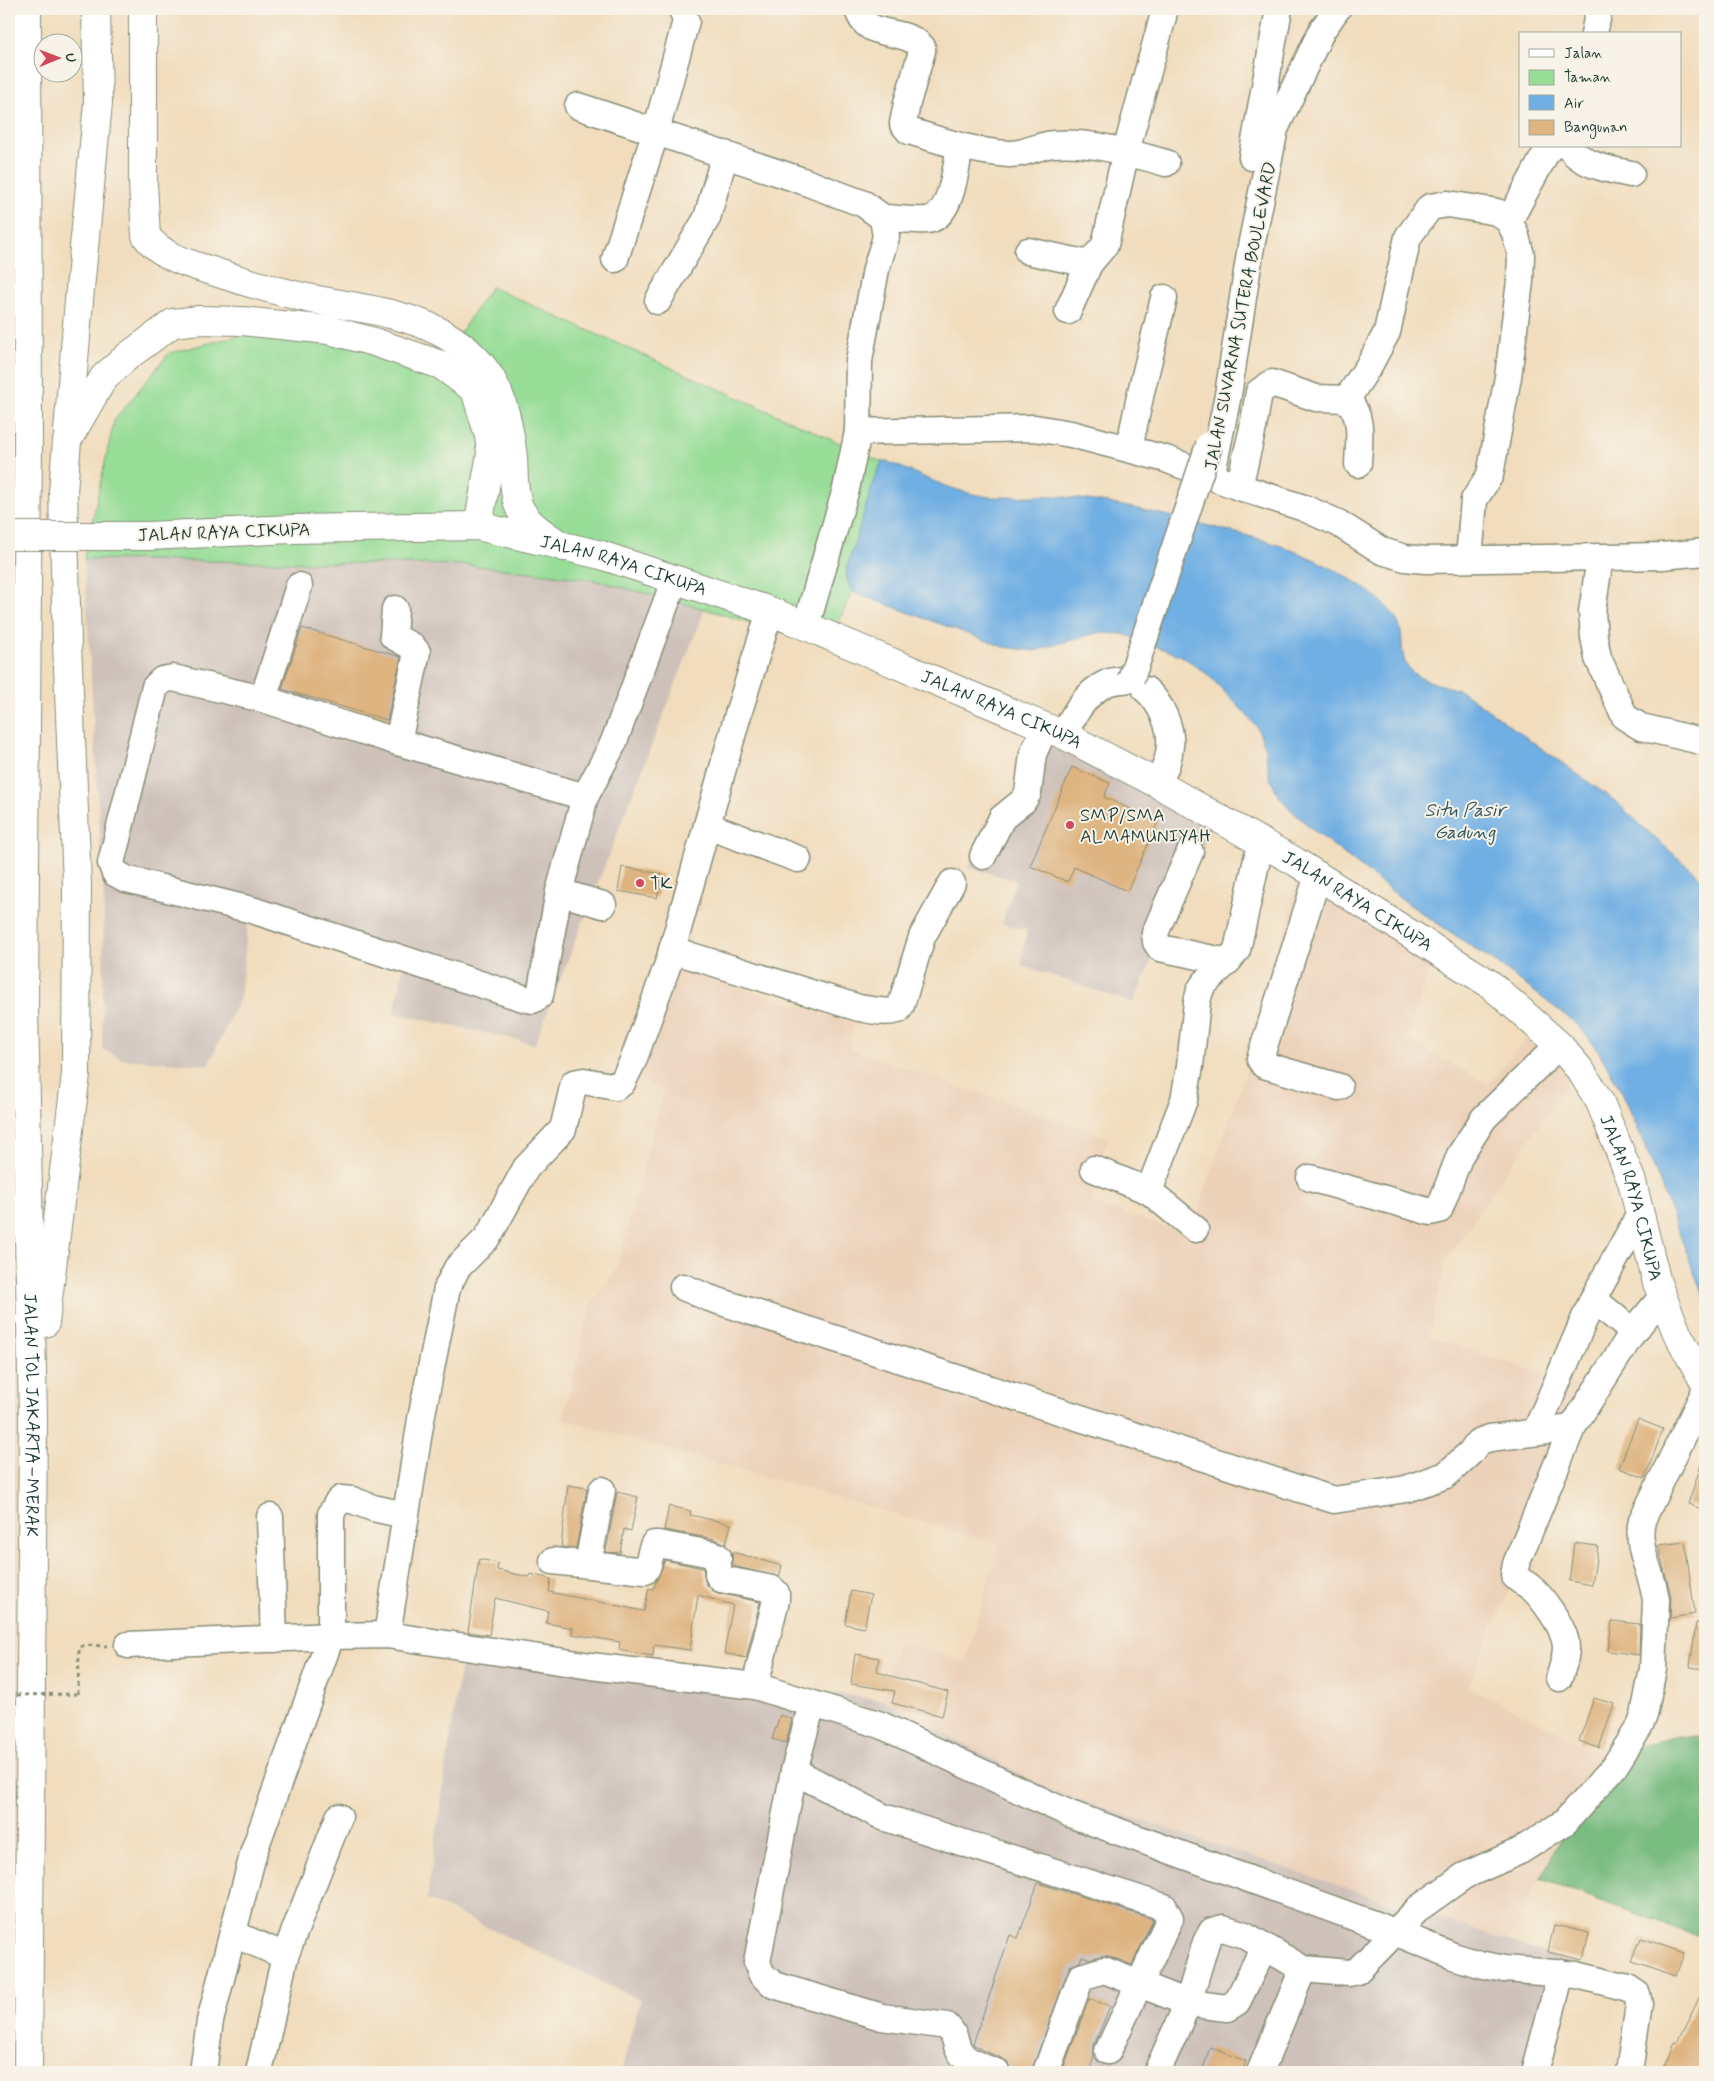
<svg xmlns="http://www.w3.org/2000/svg" width="1714" height="2081" viewBox="0 0 1714 2081" font-family="Mynerve,sans-serif">
<rect width="100%" height="100%" fill="#f7f3e8"/>
<filter id="ink" filterUnits="userSpaceOnUse"><feTurbulence type="fractalNoise" baseFrequency=".02" numOctaves="2"/><feDisplacementMap in="SourceGraphic" scale="10" xChannelSelector="R" yChannelSelector="G"/><feConvolveMatrix kernelMatrix="1 2 1 2 8 2 1 2 1" color-interpolation-filters="sRGB"/></filter>
<filter id="wash" filterUnits="userSpaceOnUse"><feTurbulence type="fractalNoise" baseFrequency=".0096" numOctaves="4" result="noise"/><feDisplacementMap in="SourceGraphic" scale="20" xChannelSelector="R" yChannelSelector="G"/><feGaussianBlur stdDeviation="1.12" result="paint"/><feColorMatrix in="noise" values="0 0 0 0 0 0 0 0 0 0 0 0 0 0 0 0 0 1.4 0 .05"/><feComposite in="paint" operator="in"/></filter>
<g filter="url(#wash)">
<rect width="100%" height="100%" fill="#f1ddbd"/>
<polygon fill="#ecd2b9" points="1300,869 1432,960 1407,1040 1489,1084 1528,1037 1571,1078 1446,1260 1429,1336 1592,1391 1468,1687 1604,1755 1572,1820 1507,1942 1052,1791 882,1700 898,1642 966,1662 998,1544 563,1419 591,1305 617,1268 663,1092 639,1079 680,970 854,1023 849,1049 1107,1137 1090,1202 1190,1235 1264,1018"/>
<g fill="#cec1b9">
<polygon points="84,559 468,565 590,579 705,609 535,1044 394,1013 404,965 248,922 240,998 208,1065 122,1059 102,1049 104,903"/>
<polygon points="1039,730 1215,819 1133,1003 1021,965 1027,930 1002,924 1016,880 969,868 984,822 1004,828"/>
<polygon points="464,1642 882,1700 1052,1791 1574,1963 1541,2072 621,2072 640,2000 427,1899"/>
</g>
<polygon fill="#97dd97" stroke="#5b8d66" points="491,287 882,462 875,477 847,568 847,578 852,592 828,646 705,609 590,579 468,565 84,559 114,421 169,353 259,331 442,360"/>
<polygon fill="#79bc80" stroke="#4c7c5a" points="1678,1736 1705,1738 1705,1939 1541,1879 1604,1755"/>
<path fill="#70afe3" stroke="#48768c" d="M882,462H888C921,475 956,494 992,497C1016,498 1040,494 1064,497C1112,502 1158,513 1205,525C1236,533 1269,540 1299,553C1325,563 1393,598 1400,628C1404,643 1399,662 1413,673C1426,683 1447,685 1463,692L1615,801L1656,839L1705,881V1301L1655,1170L1624,1096L1598,1050L1578,1025L1498,964L1410,905L1313,830L1291,810L1278,795L1270,778L1264,744L1257,727L1245,713L1207,674L1182,656L1123,634L1096,633L1034,651L1004,647L852,592L847,578V568L875,477Z"/>
<g id="blocks">
<g fill="#deb480">
<polygon points="302,628 401,657 387,720 282,689"/>
<polygon points="1072,767 1110,783 1104,797 1158,822 1127,891 1074,867 1068,882 1030,866"/>
<polygon points="622,867 662,874 657,898 618,891"/>
<polygon points="1638,1419 1663,1429 1645,1478 1619,1468"/>
<polygon points="1702,1462 1705,1463 1705,1510 1688,1504"/>
<polygon points="568,1485 587,1488 576,1548 561,1547"/>
<polygon points="617,1492 638,1497 631,1531 624,1529 620,1553 606,1552"/>
<polygon points="669,1506 691,1511 690,1515 731,1524 726,1544 715,1539 664,1530"/>
<polygon points="1685,1542 1695,1614 1670,1618 1671,1597 1658,1545"/>
<polygon points="1574,1543 1598,1546 1592,1585 1569,1581"/>
<polygon points="732,1552 782,1566 779,1577 733,1566"/>
<polygon points="479,1559 498,1563 497,1570 529,1577 530,1574 551,1579 549,1592 644,1611 649,1588 653,1589 665,1560 703,1568 706,1584 717,1593 760,1602 746,1658 724,1653 733,1605 698,1595 690,1650 654,1645 653,1656 619,1650 620,1642 572,1634 573,1628 546,1623 548,1611 495,1598 489,1635 468,1632"/>
<polygon points="851,1591 871,1595 864,1628 845,1624"/>
<polygon points="1612,1621 1640,1624 1639,1655 1608,1651"/>
<polygon points="1696,1623 1705,1623 1705,1669 1690,1667"/>
<polygon points="855,1654 879,1658 877,1672 948,1692 942,1716 892,1703 895,1691 851,1684"/>
<polygon points="1594,1698 1614,1704 1599,1748 1579,1741"/>
<polygon points="780,1715 792,1719 786,1743 772,1739"/>
<polygon points="1038,1883 1153,1919 1132,1965 1109,1956 1100,1956 1090,1959 1082,1956 1080,1962 1070,1966 1031,2072 1024,2072 1010,2068 1007,2062 1002,2058 982,2050 973,2044 1010,1935 1018,1938"/>
<polygon points="1554,1925 1589,1933 1583,1960 1548,1952"/>
<polygon points="1641,1938 1684,1953 1676,1976 1632,1961"/>
<polygon points="1705,1986 1705,2072 1661,2072 1675,2042 1677,2043"/>
<polygon points="1089,1999 1110,2006 1094,2045 1094,2056 1089,2072 1062,2072"/>
<polygon points="1210,2047 1246,2061 1242,2072 1202,2072"/>
</g>
</g>
</g>
<g filter="url(#ink)">
<use href="#blocks" fill-opacity="0" stroke="#888d78" stroke-width="1"/>
<g fill="none" stroke-linecap="round" stroke-linejoin="round">
<defs>
<g id="minor">
<path d="M858,9C865,41 903,26 922,47V51L907,103L903,124L909,131C941,141 975,152 1009,154C1024,155 1038,145 1054,144C1090,141 1131,153 1166,163"/>
<polyline points="1594,34 1599,9"/>
<polyline points="578,106 800,180 864,204 883,218 886,237 876,269 859,361 858,432 846,489 806,626"/>
<path d="M1568,146C1580,165 1611,170 1631,174"/>
<polyline points="1252,157 1279,9"/>
<path d="M883,218C897,218 912,221 926,220C952,219 956,166 960,146"/>
<polyline points="1509,221 1547,151 1552,146"/>
<polyline points="1028,251 1089,264"/>
<polyline points="615,259 656,131 686,21 682,9"/>
<polyline points="658,301 707,218 725,154"/>
<polyline points="1068,311 1089,264 1105,245 1126,151 1163,17"/>
<path d="M1347,399C1364,418 1359,440 1358,464"/>
<polyline points="858,432 1035,428 1071,434 1166,459 1239,487 1304,508 1338,523 1382,551 1405,558 1425,560 1662,556 1705,552"/>
<polyline points="1129,449 1141,392 1164,298"/>
<polyline points="1213,468 1228,395 1251,246 1275,129 1322,30 1337,9"/>
<polyline points="1239,487 1253,428 1259,392 1272,383 1316,398 1347,399 1370,364 1387,332 1408,237 1430,207 1448,204 1497,212 1509,221 1515,233 1521,255 1520,281 1508,377 1490,475 1474,500 1469,559"/>
<polyline points="1600,557 1592,612 1594,637 1598,658 1625,717 1641,727 1705,742"/>
<polyline points="395,609 393,636 413,647 417,652 398,742"/>
<path d="M1146,690C1160,702 1172,727 1170,746C1169,760 1164,771 1158,784"/>
<polyline points="263,699 299,586"/>
<path d="M1064,735C1073,715 1085,693 1107,683C1114,680 1124,680 1131,679"/>
<polyline points="585,797 559,892 540,995 533,1000 526,999 252,910 126,879 115,873 111,863 155,687 162,680 173,678 263,699 398,742 585,797 613,744 675,579"/>
<polyline points="708,826 798,859"/>
<polyline points="1190,852 1155,933 1156,942 1160,948 1218,960 1229,960 1237,950 1261,841"/>
<polyline points="983,856 1002,818 1023,801 1028,793 1033,754 1045,727"/>
<polyline points="1318,875 1260,1059 1264,1065 1339,1087"/>
<polyline points="559,892 603,905"/>
<path d="M672,950L859,1008C872,1010 885,1014 898,1010L901,1005L922,937L952,883"/>
<polyline points="1094,1169 1149,1191"/>
<polyline points="1310,1178 1431,1212 1439,1210 1460,1155 1484,1118 1559,1045"/>
<polyline points="1195,1229 1149,1191 1184,1100 1190,1066 1197,1002 1200,990 1204,984 1229,960"/>
<polyline points="683,1287 709,1298 1334,1500 1406,1489 1446,1475 1471,1452 1478,1442 1490,1438 1572,1428"/>
<polyline points="1593,1299 1640,1214"/>
<polyline points="1536,1431 1593,1299 1633,1332"/>
<polyline points="270,1517 274,1639"/>
<path d="M553,1561L645,1571C651,1563 649,1552 654,1544H658L712,1554L718,1557V1575L721,1579L772,1589L776,1593V1600L755,1686"/>
<polyline points="588,1564 602,1490"/>
<polyline points="387,1635 421,1419 447,1288 457,1268 486,1239 493,1228 526,1168 563,1129 574,1083 584,1081 616,1087 622,1083 633,1061 669,961 739,711 770,611"/>
<polyline points="128,1645 331,1636 387,1635 591,1666 755,1686 881,1725 1070,1814 1395,1932 1453,1956 1479,1964 1504,1969 1577,1975 1628,1988 1637,1994 1639,2004 1629,2072"/>
<path d="M1559,1678C1563,1666 1568,1652 1565,1639C1561,1624 1542,1596 1530,1587C1524,1582 1518,1581 1514,1575L1516,1564L1572,1428L1633,1332L1662,1297"/>
<polyline points="812,1704 794,1771 883,1817 1164,1907 1170,1918 1108,2051"/>
<path d="M794,1771L757,1962L762,1975L774,1985L882,2017L947,2026C958,2038 953,2039 959,2050C965,2063 984,2067 996,2072"/>
<polyline points="234,1934 285,1956 259,2072"/>
<polyline points="285,1956 339,1817"/>
<polyline points="203,2072 210,2021 254,1851 331,1636 331,1514 337,1503 341,1499 352,1500 373,1508 405,1515"/>
<polyline points="1046,2072 1081,1977 1104,1970 1188,2003 1227,2008 1237,2002 1264,1947"/>
<path d="M1157,2072L1188,2003L1206,1942L1212,1931L1223,1928L1245,1935L1303,1969L1349,1973L1357,1971L1419,1908L1464,1876L1520,1851L1565,1822L1614,1767L1640,1726L1644,1715L1653,1669L1656,1600C1653,1572 1635,1549 1642,1520L1705,1391"/>
<polyline points="1260,2072 1303,1969"/>
<polyline points="1535,2072 1561,1973"/>
</g>
<g id="major">
<path id="s1" d="M148,536L292,529L478,526L601,555L770,611L806,626L1064,735L1158,784L1296,862L1490,984L1559,1045L1581,1071L1600,1102L1632,1182L1657,1283L1677,1333L1705,1383"/>
</g>
<g id="highway">
<path id="s2" d="M27,9L28,441L24,1010L33,1417L28,2072"/>
<path d="M143,9V184L146,236C163,258 190,264 215,272C245,282 276,291 307,298C351,307 401,311 442,333C494,362 507,402 513,458C514,473 513,489 518,504C524,523 547,536 563,547"/>
<polyline points="68,431 80,289 98,103 96,9"/>
<polyline points="45,1323 76,1074 77,884 67,643 63,492 67,441 104,377 128,356 173,323 199,320 242,321 329,330 374,342 441,365 475,390 489,436 491,454 478,526"/>
</g>
</defs>
<use href="#minor" stroke="#888d78" stroke-width="29"/>
<use href="#major" stroke="#888d78" stroke-width="30"/>
<use href="#highway" stroke="#888d78" stroke-width="30"/>
<polyline stroke="#888d78" stroke-width="3" stroke-dasharray="4 4" stroke-linecap="butt" points="78,1694 79,1648 84,1645 107,1646"/>
<use href="#minor" stroke="#fff" stroke-width="26"/>
<use href="#major" stroke="#fff" stroke-width="28"/>
<use href="#highway" stroke="#fff" stroke-width="28"/>
<defs>
<polyline id="minor-bridge" points="1131,679 1209,445"/>
<polyline id="major-bridge" points="9,536 148,536"/>
</defs>
<use href="#minor-bridge" stroke="#888d78" stroke-width="29" stroke-linecap="butt"/>
<use href="#major-bridge" stroke="#888d78" stroke-width="30" stroke-linecap="butt"/>
<polyline stroke="#888d78" stroke-width="3" stroke-dasharray="4 4" stroke-linecap="butt" points="9,1695 78,1694"/>
<use href="#minor-bridge" stroke="#fff" stroke-width="26"/>
<use href="#major-bridge" stroke="#fff" stroke-width="28"/>
</g>
</g>
<g fill="#d1495b" stroke="#f7f3e8" stroke-width="2">
<circle cx="1070" cy="825" r="5"/>
<circle cx="640" cy="883" r="5"/>
</g>
<g text-anchor="middle" stroke-width="4" stroke-linejoin="round" paint-order="stroke">
<g font-size="18" fill="#1f3d34" stroke="#f7f3e8">
<text transform="translate(1240 316) rotate(-79)" y="6">JALAN SUVARNA SUTERA BOULEVARD</text>
<text transform="translate(224 532) rotate(-2)" y="6">JALAN RAYA CIKUPA</text>
<text dy="6" stroke="none"><textPath href="#s1" startOffset="481">JALAN RAYA CIKUPA</textPath></text>
<text dy="6" stroke="none"><textPath href="#s1" startOffset="886">JALAN RAYA CIKUPA</textPath></text>
<text dy="6" stroke="none"><textPath href="#s1" startOffset="1291">JALAN RAYA CIKUPA</textPath></text>
<text dy="6" stroke="none"><textPath href="#s1" startOffset="1711">JALAN RAYA CIKUPA</textPath></text>
<text dy="6" stroke="none"><textPath href="#s2" startOffset="1406">JALAN TOL JAKARTA–MERAK</textPath></text>
</g>
<g font-size="18" fill="#1f3d34" stroke="#f7f3e8" text-anchor="start">
<text x="1080" y="821">SMP/SMA<tspan x="1080" dy="21">ALMAMUNIYAH</tspan></text>
<text x="650" y="889">TK</text>
</g>
<g font-size="19" font-style="italic" fill="#335a60" stroke="#f7f3e8">
<text x="1465" y="816">Situ Pasir<tspan x="1465" dy="22">Gadung</tspan></text>
</g>
</g>
<rect width="1714" height="2081" fill="none" stroke="#f7f3e8" stroke-width="30"/>
<rect x="1519" y="32" width="162" height="115" fill="#f7f3e8" stroke="#a1aaa0"/>
<rect x="1529" y="49" width="25" height="8" fill="#ffffff" stroke="#a1aaa0"/>
<text x="1564" y="58" font-size="15" fill="#1f3d34">Jalan</text>
<rect x="1529" y="70" width="25" height="15" fill="#97dd97" stroke="#a1aaa0"/>
<text x="1564" y="82" font-size="15" fill="#1f3d34">Taman</text>
<rect x="1529" y="95" width="25" height="15" fill="#70afe3" stroke="#a1aaa0"/>
<text x="1564" y="108" font-size="15" fill="#1f3d34">Air</text>
<rect x="1529" y="120" width="25" height="15" fill="#deb480" stroke="#a1aaa0"/>
<text x="1564" y="132" font-size="15" fill="#1f3d34">Bangunan</text>
<g transform="translate(58 58) rotate(89)"><circle r="24" fill="#f7f3e8" stroke="#a1aaa0"/>
<path d="M0-4L9 19L0 12L-9 19Z" fill="#d1495b"/>
<text y="-8" font-size="14" font-weight="bold" text-anchor="middle" fill="#1f3d34">U</text>
</g>
</svg>
